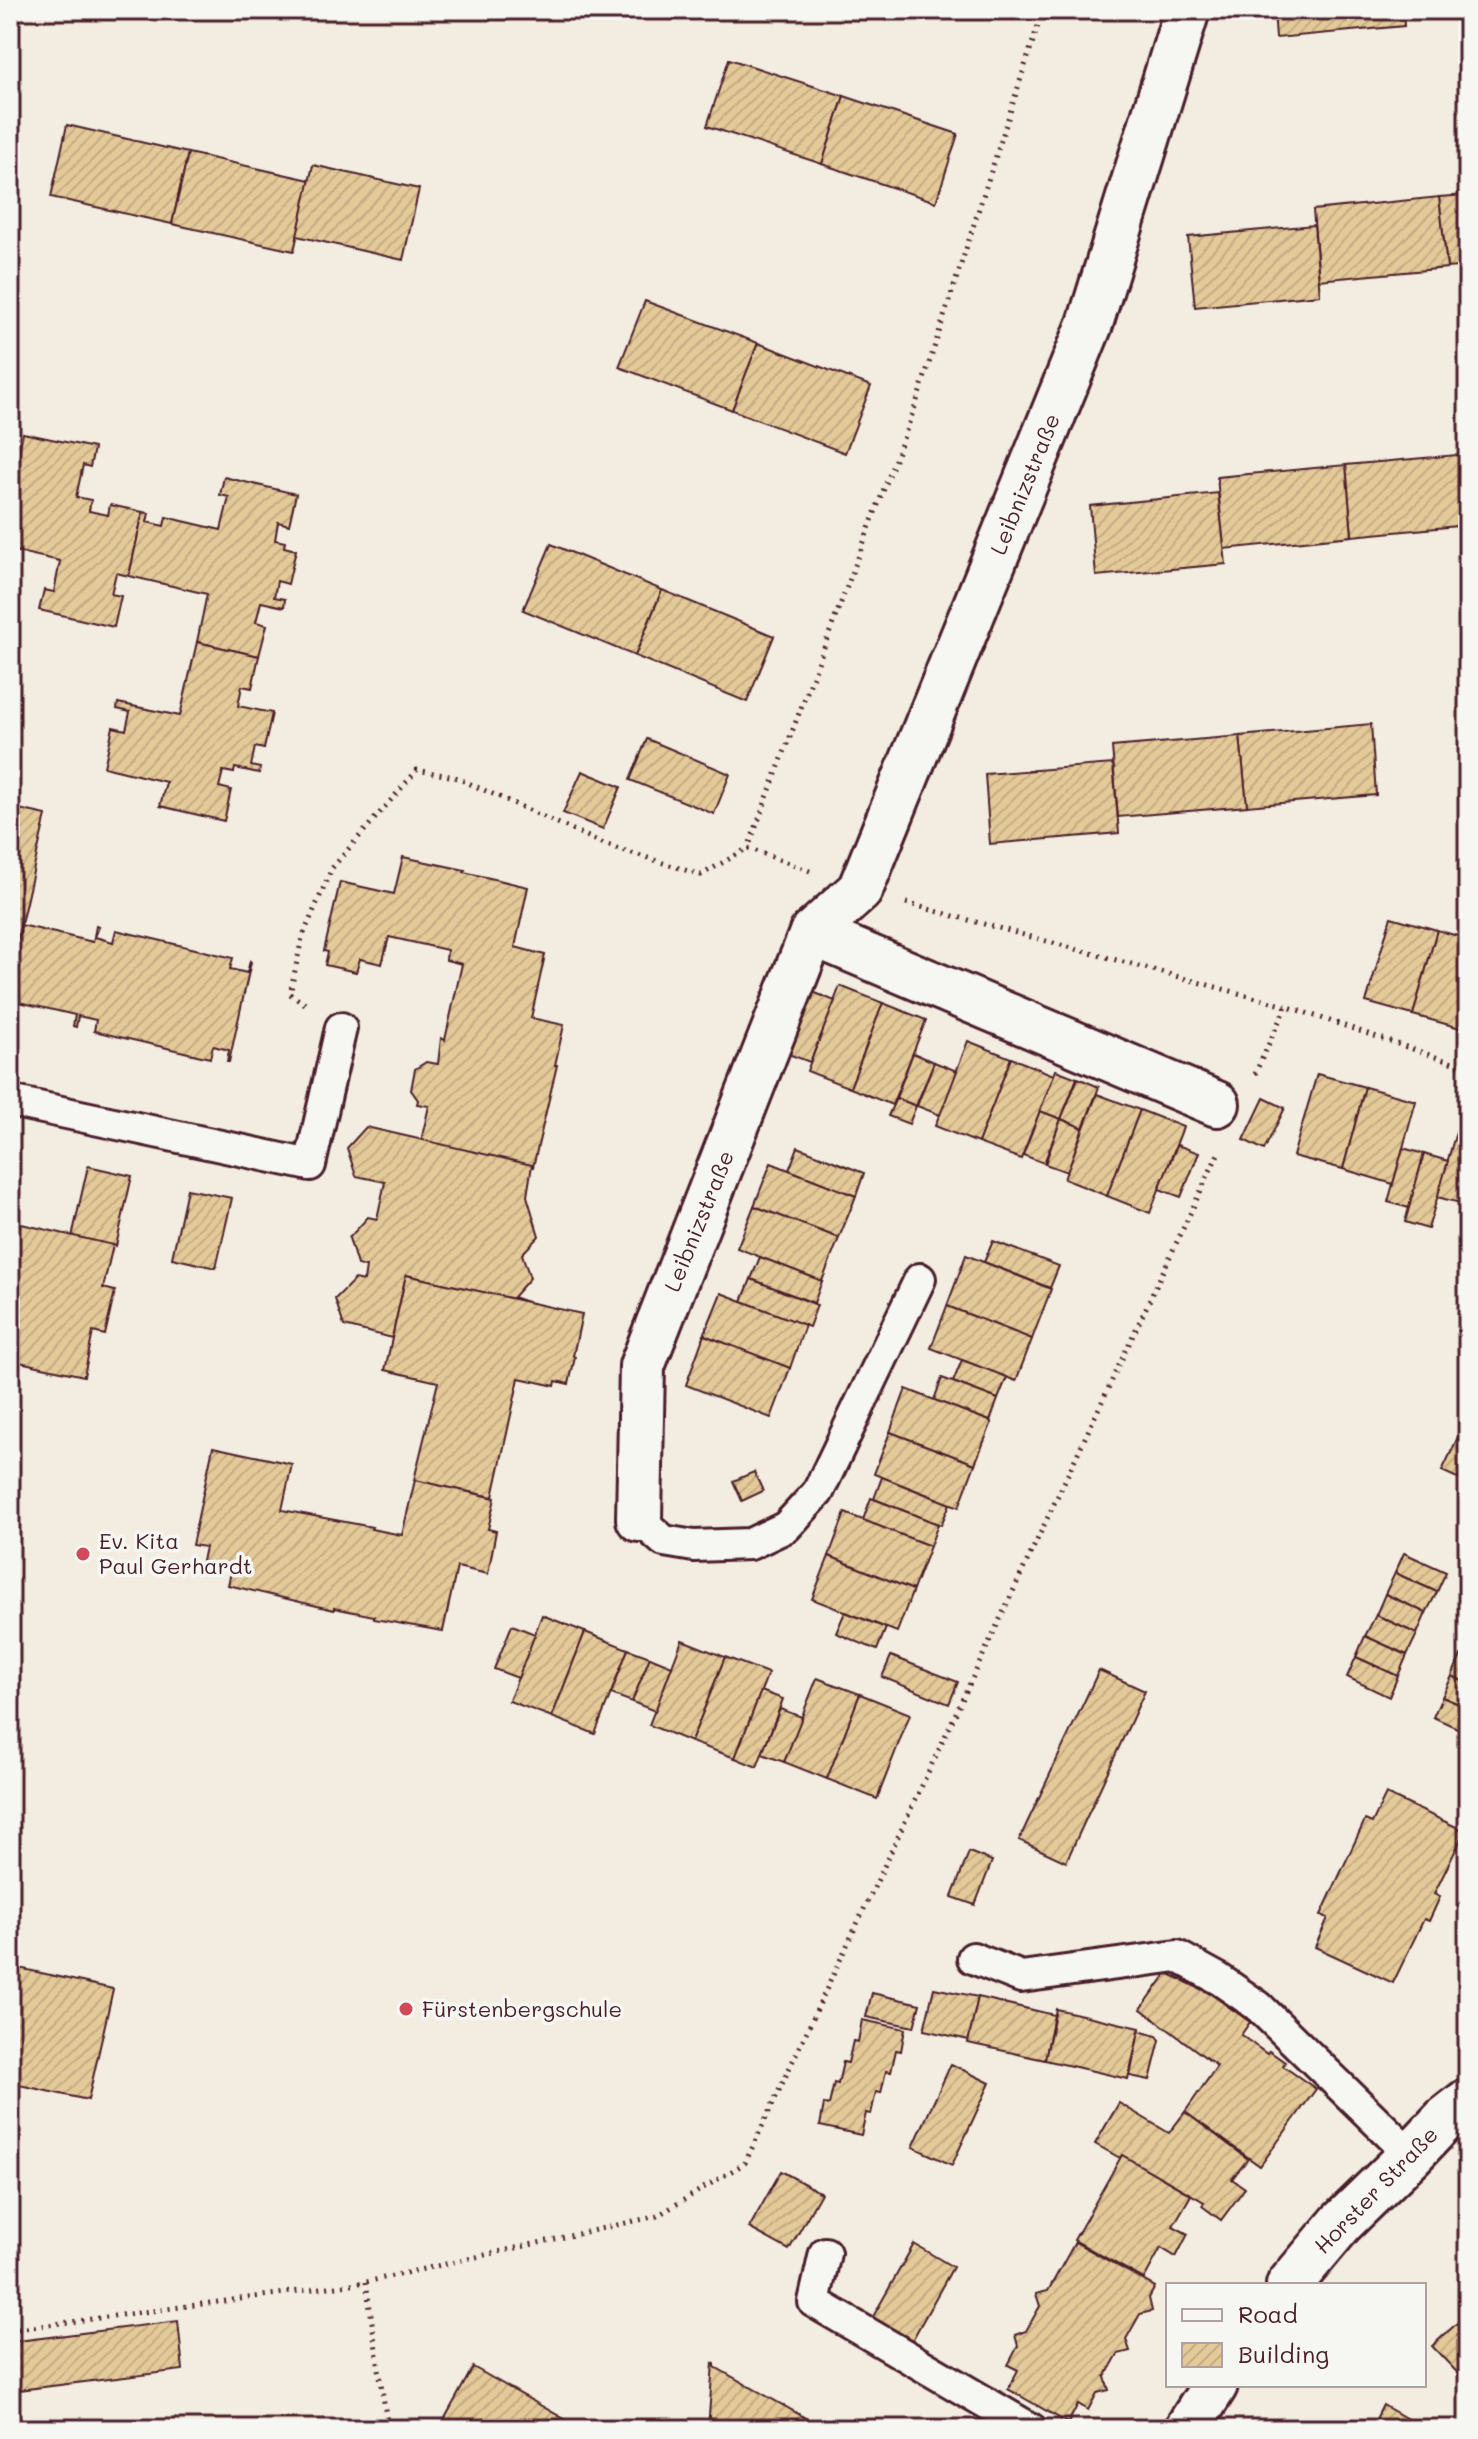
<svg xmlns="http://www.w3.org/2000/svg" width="1478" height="2439" viewBox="0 0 1478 2439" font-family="Mali,sans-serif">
<defs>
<pattern id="building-hatch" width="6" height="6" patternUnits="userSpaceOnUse" patternTransform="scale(2)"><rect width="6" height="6" fill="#e4ca99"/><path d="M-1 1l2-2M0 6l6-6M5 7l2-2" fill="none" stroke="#c5ad84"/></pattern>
</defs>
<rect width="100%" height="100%" fill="#f2ede0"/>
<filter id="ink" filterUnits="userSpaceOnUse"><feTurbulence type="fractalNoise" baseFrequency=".0125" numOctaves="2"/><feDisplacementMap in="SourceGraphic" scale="16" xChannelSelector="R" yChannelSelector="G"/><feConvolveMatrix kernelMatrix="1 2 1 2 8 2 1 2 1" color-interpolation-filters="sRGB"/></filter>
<g filter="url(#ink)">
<g fill="url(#building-hatch)" stroke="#4a1f2b" stroke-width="2">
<polygon points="1274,10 1403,10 1404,26 1276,38"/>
<polygon points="729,59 844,96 822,164 707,126"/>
<polygon points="844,96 958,134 936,202 822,164"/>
<polygon points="67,125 188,153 172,224 51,197"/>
<polygon points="188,153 310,180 294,251 172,224"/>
<polygon points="313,165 419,189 403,260 297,236"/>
<polygon points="1468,195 1468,266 1447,268 1439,197"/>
<polygon points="1439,197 1447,268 1319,280 1313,210"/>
<polygon points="1314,225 1320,295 1195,307 1188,237"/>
<polygon points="645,301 758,343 732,410 619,367"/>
<polygon points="758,343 871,386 845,453 732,410"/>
<polygon points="23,433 94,448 90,467 83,465 76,497 91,500 89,511 108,515 110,505 143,512 129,576 116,573 111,594 121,596 114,627 39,610 44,590 54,592 60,561 10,550 10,481 12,482"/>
<polygon points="1468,454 1468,525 1352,536 1346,465"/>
<polygon points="1346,465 1352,536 1224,549 1217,477"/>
<polygon points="224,477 296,494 289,525 278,522 275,540 285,542 284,547 296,550 288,584 277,581 274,597 285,599 284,607 261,602 256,622 267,625 259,656 197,642 207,594 129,576 143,512 149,513 147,522 164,526 166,517 221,530 229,497 220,495"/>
<polygon points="1218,493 1226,564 1096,576 1090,506"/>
<polygon points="551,544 662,590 635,656 523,610"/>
<polygon points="662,590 774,636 747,702 635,656"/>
<polygon points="197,642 259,656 252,688 242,686 238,706 272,713 264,749 255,747 251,766 260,768 259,773 235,768 234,773 223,771 219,787 231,790 224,821 160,806 166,782 104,767 113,727 126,730 130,712 117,709 118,703 180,716"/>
<polygon points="1371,724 1376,795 1247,806 1240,736"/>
<polygon points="1240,736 1247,806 1118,817 1112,747"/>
<polygon points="647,739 730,774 714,814 630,780"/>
<polygon points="1113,764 1119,833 990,844 985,774"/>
<polygon points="582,771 621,787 603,829 563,813"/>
<polygon points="10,807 46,815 10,972"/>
<polygon points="403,857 465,870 464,872 528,887 515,947 545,955 531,1018 564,1025 555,1065 557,1065 533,1167 421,1141 429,1106 417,1104 418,1100 411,1090 415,1069 426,1062 438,1064 441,1038 445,1040 462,964 446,960 447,950 389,937 382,964 360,959 356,972 325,965 328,952 324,951 340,882 394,894"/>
<polygon points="1391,917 1437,930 1413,1015 1366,1002"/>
<polygon points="21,925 93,942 96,926 99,927 95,937 113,942 116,930 233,958 230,969 247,973 250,961 251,962 229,1062 227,1062 229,1050 213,1046 210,1058 94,1031 96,1020 78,1016 76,1027 73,1026 75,1015 10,1000 10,972"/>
<polygon points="1437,930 1468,939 1468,1015 1464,1029 1413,1015"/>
<polygon points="840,986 883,1003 850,1088 807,1071"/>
<polygon points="813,992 835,1001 810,1062 788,1054"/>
<polygon points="883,1003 926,1020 892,1105 850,1088"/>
<polygon points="968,1041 1011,1058 978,1143 935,1126"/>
<polygon points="913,1053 934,1062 916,1106 896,1098"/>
<polygon points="1011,1058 1054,1075 1021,1159 978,1143"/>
<polygon points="934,1062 957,1071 940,1115 917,1106"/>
<polygon points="1056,1070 1077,1078 1061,1119 1040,1111"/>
<polygon points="1317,1074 1365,1087 1343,1169 1293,1156"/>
<polygon points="1078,1078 1099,1087 1083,1128 1061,1119"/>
<polygon points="1365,1087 1416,1101 1393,1184 1343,1169"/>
<polygon points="1097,1094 1140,1110 1107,1196 1064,1179"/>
<polygon points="896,1098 916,1106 909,1124 888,1116"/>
<polygon points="1264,1098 1285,1108 1264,1150 1244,1140"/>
<polygon points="1140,1110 1183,1127 1150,1213 1107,1196"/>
<polygon points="1040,1111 1061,1119 1044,1163 1023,1155"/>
<polygon points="1461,1115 1468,1117 1468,1205 1437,1197"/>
<polygon points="1061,1119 1083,1128 1067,1172 1045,1164"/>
<polygon points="366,1127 532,1165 527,1196 539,1236 522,1254 530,1278 513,1297 527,1302 406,1275 392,1338 344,1326 335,1299 355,1279 364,1281 366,1267 357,1265 349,1238 368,1217 377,1219 385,1182 356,1176 347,1148"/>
<polygon points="1177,1145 1199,1153 1181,1197 1159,1189"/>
<polygon points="798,1147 864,1173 856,1196 789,1170"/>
<polygon points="1403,1148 1424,1154 1409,1208 1388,1202"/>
<polygon points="1424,1154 1448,1161 1428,1229 1405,1222"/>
<polygon points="771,1163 856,1196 839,1238 754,1206"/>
<polygon points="88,1166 132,1176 116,1246 72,1237"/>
<polygon points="187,1189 232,1198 216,1268 172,1258"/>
<polygon points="754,1206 839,1238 822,1281 737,1248"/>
<polygon points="17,1223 113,1245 103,1288 115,1291 105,1335 93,1332 84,1376 10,1360 10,1256"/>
<polygon points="993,1241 1059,1266 1050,1288 984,1262"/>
<polygon points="966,1255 1051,1289 1032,1339 947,1306"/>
<polygon points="760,1257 822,1281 814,1303 751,1279"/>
<polygon points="406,1275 582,1314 573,1356 575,1357 569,1384 556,1381 555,1386 519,1378 493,1497 414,1480 438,1382 385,1370"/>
<polygon points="751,1279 817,1305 809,1327 742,1301"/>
<polygon points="721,1293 805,1325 790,1368 704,1335"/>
<polygon points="947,1306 1032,1339 1016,1381 931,1348"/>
<polygon points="704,1335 790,1368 771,1418 686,1385"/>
<polygon points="962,1360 1007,1377 998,1399 953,1382"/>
<polygon points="942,1378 998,1399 990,1421 934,1400"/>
<polygon points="906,1389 992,1422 975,1464 890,1432"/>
<polygon points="1468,1416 1468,1483 1442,1471"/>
<polygon points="890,1432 975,1464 959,1507 874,1474"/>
<polygon points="213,1447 292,1464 282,1510 372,1527 371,1529 402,1535 415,1480 495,1498 488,1529 496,1531 488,1574 457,1567 443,1631 374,1619 374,1616 334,1608 334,1610 228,1585 232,1568 202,1561 205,1547 192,1545"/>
<polygon points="754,1472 763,1491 742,1501 733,1481"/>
<polygon points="882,1477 950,1504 941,1525 874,1499"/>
<polygon points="871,1498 938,1524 930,1546 863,1520"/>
<polygon points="845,1513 930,1546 913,1590 829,1556"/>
<polygon points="1404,1553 1446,1572 1437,1592 1395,1573"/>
<polygon points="829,1556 913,1590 897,1632 812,1599"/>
<polygon points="1395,1573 1437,1592 1426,1613 1385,1594"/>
<polygon points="1385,1594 1426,1613 1417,1634 1376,1615"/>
<polygon points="845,1612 886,1628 877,1650 836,1633"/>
<polygon points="542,1615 585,1632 552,1717 509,1701"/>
<polygon points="1376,1615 1417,1634 1407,1655 1365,1636"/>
<polygon points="512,1625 535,1634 518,1678 494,1669"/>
<polygon points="585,1632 628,1649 595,1734 552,1717"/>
<polygon points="1365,1636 1407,1655 1398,1676 1356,1657"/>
<polygon points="682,1640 725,1657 691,1742 649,1725"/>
<polygon points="628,1649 650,1657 632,1702 611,1694"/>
<polygon points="1461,1655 1468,1658 1468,1684 1452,1676"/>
<polygon points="891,1656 958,1682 949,1704 882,1677"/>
<polygon points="650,1657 672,1666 655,1711 632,1702"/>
<polygon points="725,1657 768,1673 735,1758 691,1742"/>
<polygon points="1356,1657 1398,1676 1389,1697 1347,1677"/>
<polygon points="1099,1670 1145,1691 1066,1862 1019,1840"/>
<polygon points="1452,1676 1468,1684 1468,1708 1442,1697"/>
<polygon points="817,1678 860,1694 827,1779 784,1762"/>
<polygon points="761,1691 783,1699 757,1767 735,1758"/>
<polygon points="860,1694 910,1714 877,1799 827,1779"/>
<polygon points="1442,1697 1468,1708 1468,1733 1433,1717"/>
<polygon points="780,1709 802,1717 784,1762 762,1754"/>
<polygon points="1386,1794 1465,1831 1434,1894 1440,1897 1429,1921 1424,1919 1393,1983 1315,1947 1328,1918 1321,1915 1365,1820 1372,1823"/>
<polygon points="969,1852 992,1861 975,1905 952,1897"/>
<polygon points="10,1966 113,1989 88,2100 10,2083"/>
<polygon points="1167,1973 1211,1994 1250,2022 1241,2035 1267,2054 1269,2051 1285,2062 1283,2066 1316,2089 1260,2166 1185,2112 1217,2066 1141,2009"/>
<polygon points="934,1988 978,1997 969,2040 924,2030"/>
<polygon points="872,1993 920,2004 914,2027 866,2017"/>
<polygon points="978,1997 1054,2015 1045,2060 968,2043"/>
<polygon points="1056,2009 1140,2028 1128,2079 1045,2060"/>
<polygon points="862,2020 905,2029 901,2051 896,2050 891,2072 886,2071 881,2093 876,2092 871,2114 866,2113 861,2135 820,2126 824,2104 829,2105 834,2083 838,2084 843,2062 848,2063 853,2041 858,2042"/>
<polygon points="1139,2031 1157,2036 1160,2040 1150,2080 1130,2076"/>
<polygon points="951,2064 990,2083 952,2165 913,2147"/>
<polygon points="1119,2103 1169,2133 1185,2112 1248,2159 1232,2179 1245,2188 1221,2220 1202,2206 1204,2202 1122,2155 1120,2158 1095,2144"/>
<polygon points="1122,2155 1191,2195 1173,2226 1188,2234 1176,2257 1161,2248 1144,2279 1074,2240"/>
<polygon points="781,2171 821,2193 789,2250 749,2228"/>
<polygon points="1075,2242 1155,2287 1149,2298 1152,2311 1140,2314 1126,2339 1130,2351 1118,2354 1105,2377 1109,2390 1097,2393 1088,2410 1078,2404 1068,2423 1008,2389 1018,2370 1008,2365 1018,2346 1015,2335 1026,2331 1040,2306 1036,2294 1048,2291"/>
<polygon points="914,2244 953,2267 910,2344 870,2322"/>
<polygon points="1468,2313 1468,2384 1432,2346"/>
<polygon points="178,2321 183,2370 10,2391 10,2342"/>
<polygon points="713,2363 715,2364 715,2367 825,2429 708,2429"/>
<polygon points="473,2367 582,2429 439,2429"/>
<polygon points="1383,2405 1425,2429 1371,2429"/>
</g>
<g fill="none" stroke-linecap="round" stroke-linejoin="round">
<defs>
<g id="service">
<polyline points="10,1101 310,1165 341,1028"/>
<polyline points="639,1519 664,1541 694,1546 750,1544 786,1527 818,1492 920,1279"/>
<polyline points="973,1958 1021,1977 1177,1956 1219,1979 1258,2006 1411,2155"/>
<polyline points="825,2253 814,2302 1031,2429"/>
</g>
<g id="minor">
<polyline points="812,933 1217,1104"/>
<polyline points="639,1519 642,1366 812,933 860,890 1090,324 1187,10"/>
</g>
<g id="secondary">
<polyline points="1289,2285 1341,2223 1411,2155 1445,2119 1468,2101"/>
<polyline points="1187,2429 1215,2385"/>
</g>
</defs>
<use href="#service" stroke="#4a1f2b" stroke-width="36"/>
<use href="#minor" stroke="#4a1f2b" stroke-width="50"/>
<use href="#secondary" stroke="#4a1f2b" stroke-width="50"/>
<g stroke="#4a1f2b" stroke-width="5" stroke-dasharray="2 6" stroke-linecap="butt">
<polyline points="810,871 748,848 915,407 1043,10"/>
<polyline points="906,903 1286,1006"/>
<polyline points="305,1004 290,994 302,938 332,868 417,770 455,777 604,844 701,875 748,848"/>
<polyline points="1255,1074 1286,1006 1468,1068"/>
<polyline points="366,2282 388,2429"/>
<polyline points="10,2330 366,2282 657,2216 745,2163 1219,1152"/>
</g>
<use href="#service" stroke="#f6f6f2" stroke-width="30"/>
<use href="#minor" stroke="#f6f6f2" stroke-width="44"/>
<use href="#secondary" stroke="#f6f6f2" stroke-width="44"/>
</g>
</g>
<g fill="#d1495b" stroke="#f6f6f2" stroke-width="3">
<circle cx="83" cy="1554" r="8"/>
<circle cx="406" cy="2009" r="8"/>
</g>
<g text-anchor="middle" stroke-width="7" stroke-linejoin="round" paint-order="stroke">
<g font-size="22" fill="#4a1f2b" stroke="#f6f6f2">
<text transform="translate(1025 484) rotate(-68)" y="8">Leibnizstraße</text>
<text transform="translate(699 1221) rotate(-68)" y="8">Leibnizstraße</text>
<text transform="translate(1376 2190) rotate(-46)" y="8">Horster Straße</text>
</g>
<g font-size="22" fill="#4a1f2b" stroke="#f6f6f2" text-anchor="start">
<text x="99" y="1549">Ev. Kita<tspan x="99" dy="25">Paul Gerhardt</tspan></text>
<text x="422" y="2017">Fürstenbergschule</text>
</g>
</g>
<rect width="1478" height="2439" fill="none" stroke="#f6f6f2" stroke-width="40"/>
<rect x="20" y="20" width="1438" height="2399" fill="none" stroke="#4a1f2b" stroke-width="3" filter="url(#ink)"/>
<rect x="1166" y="2283" width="260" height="104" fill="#f6f6f2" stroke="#b1a0a2" stroke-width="2"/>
<rect x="1182" y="2309" width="40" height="12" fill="#f6f6f2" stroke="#b1a0a2" stroke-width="2"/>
<text x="1238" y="2323" font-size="24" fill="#4a1f2b">Road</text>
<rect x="1182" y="2343" width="40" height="24" fill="url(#building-hatch)" stroke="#b1a0a2" stroke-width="2"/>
<text x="1238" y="2363" font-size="24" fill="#4a1f2b">Building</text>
</svg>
